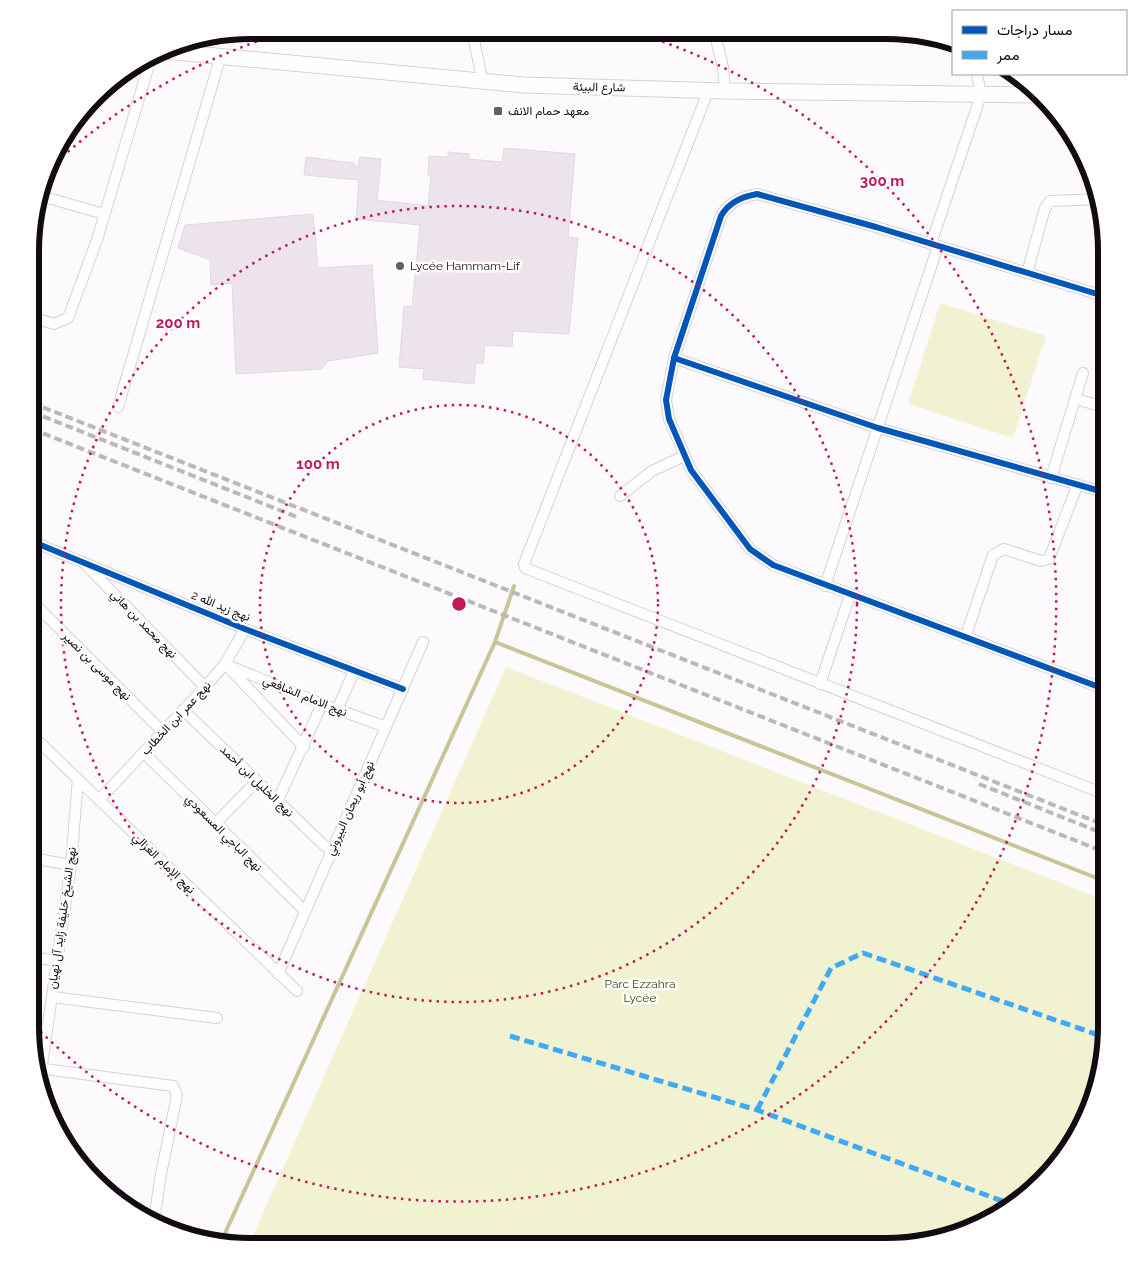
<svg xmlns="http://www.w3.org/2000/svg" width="1137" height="1277" viewBox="0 0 1137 1277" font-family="Raleway,Vazirmatn,sans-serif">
<rect width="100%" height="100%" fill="#fdfafd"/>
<g fill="#f1f2d2">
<polygon points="940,303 1046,336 1013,438 908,404"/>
<polygon points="506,667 1107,901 1107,1040 1078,1136 1009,1210 957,1235 900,1247 248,1247"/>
</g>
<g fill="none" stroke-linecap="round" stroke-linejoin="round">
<g stroke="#c6c794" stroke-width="4">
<polyline points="495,642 1107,882"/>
<polyline points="221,1242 495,642 514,586"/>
</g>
</g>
<g fill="#ece3eb" stroke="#dfdadf">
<polygon points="504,148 575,154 568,237 578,238 569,334 513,331 512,347 485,345 483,364 476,363 474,384 423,379 424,369 399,367 404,306 412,307 420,225 356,219 359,180 304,175 306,157 353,163 358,167 360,157 381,159 377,200 428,206 431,175 428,175 429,156 448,157 448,152 469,154 469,159 502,162"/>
<polygon points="313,214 318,268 372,265 378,353 328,361 322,369 236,374 232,283 211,285 210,260 178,248 185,225"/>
<polygon points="32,389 40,392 37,400 32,397"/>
</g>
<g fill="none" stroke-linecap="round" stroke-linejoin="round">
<defs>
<g id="street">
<polyline points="472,31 483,83"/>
<polyline points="714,31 723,67 725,91"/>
<polyline points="709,89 524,564 525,568 1107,795"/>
<polyline points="41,196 104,214"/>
<polyline points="931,244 981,95 977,74"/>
<polyline points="1027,273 1045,208 1050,201 1099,199"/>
<path d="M1107,297L876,227L757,194C742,197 729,202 721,216L674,358L666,400L669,419L691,470L750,549L773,565L1107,690"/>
<polyline points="32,317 54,324 68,318 97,240 151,58"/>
<polyline points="674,358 878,428 1107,493"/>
<polyline points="1076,399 1107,408"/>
<polyline points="118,407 221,55"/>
<polyline points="1051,478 1083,373"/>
<polyline points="620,496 652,471 684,456"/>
<polyline points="31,541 245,629 403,689"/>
<polyline points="85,564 205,687"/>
<polyline points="825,586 938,246"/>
<polyline points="31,600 163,732"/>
<polyline points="965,638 993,555 1004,549 1041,561 1049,559 1077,486"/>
<polyline points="225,664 322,704 386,727"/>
<polyline points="229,668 304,747"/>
<polyline points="820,684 850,595"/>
<polyline points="183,710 331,852"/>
<polyline points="337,710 354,671"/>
<polyline points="31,734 297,991"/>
<polyline points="144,753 305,911"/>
<polyline points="99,800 205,687 225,664 245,629"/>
<polyline points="278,800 322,704"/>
<polyline points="216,823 257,781"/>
<polyline points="31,858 71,865"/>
<polyline points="31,957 57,961"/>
<polyline points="278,974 423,642"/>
<polyline points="52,997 217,1018"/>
<polyline points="37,1068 173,1086 177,1095 160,1179 154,1222"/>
<polyline points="39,1085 71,865 78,779"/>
</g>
<polyline id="secondary" points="164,51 523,85 725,91 1036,95"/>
</defs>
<use href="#street" stroke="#d7d1d6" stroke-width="12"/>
<use href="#secondary" stroke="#d7d1d6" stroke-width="17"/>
<use href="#street" stroke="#fffeff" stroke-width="10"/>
<use href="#secondary" stroke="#fffeff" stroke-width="15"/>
<g stroke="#b9b9b9" stroke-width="4" stroke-dasharray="8 4" stroke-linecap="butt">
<polyline points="32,403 1107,826"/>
<polyline points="32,412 297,517"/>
<polyline points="32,429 1107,853"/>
<polyline points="979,784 1107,835"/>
</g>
<g stroke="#3fa9f5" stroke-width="5" stroke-dasharray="10 5" stroke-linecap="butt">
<polyline points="510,1036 757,1110 1013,1205"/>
<polyline points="757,1110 831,968 863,953 1107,1038"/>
</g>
<defs>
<g id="cycleway">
<path d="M1107,297L876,227L757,194C742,197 729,202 721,216L674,358L666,400L669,419L691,470L750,549L773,565L1107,690"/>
<polyline points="674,358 878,428 1107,493"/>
<polyline points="31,541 245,629 403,689"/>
</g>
</defs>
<use href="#cycleway" stroke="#fff" stroke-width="9"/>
<use href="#cycleway" stroke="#0057b8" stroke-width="6"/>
</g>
<g fill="none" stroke="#c2185b" stroke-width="2.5" stroke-dasharray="2.5 5">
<circle cx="459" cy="604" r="199"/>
<circle cx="459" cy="604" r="398"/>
<path d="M51 167A598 598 0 0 1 289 31M634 32A598 598 0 1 1 32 1023"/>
</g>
<g fill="#645f64" stroke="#fff" stroke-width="2">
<rect x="493" y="106" width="10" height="10" rx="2.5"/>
<circle cx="400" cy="266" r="5"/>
</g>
<g text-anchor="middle" stroke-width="5" stroke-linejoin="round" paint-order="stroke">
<g font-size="12" fill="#120b11" stroke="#fff">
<text transform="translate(599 87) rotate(1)" y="4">شارع البيئة</text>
<text transform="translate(221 606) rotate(22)" y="4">نهج زيد الله 2</text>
<text transform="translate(144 624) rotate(46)" y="4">نهج محمد بن هاني</text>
<text transform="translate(97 666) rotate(45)" y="4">نهج موسى بن نصير</text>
<text transform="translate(305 696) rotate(22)" y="4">نهج الامام الشافعي</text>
<text transform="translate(176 718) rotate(-47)" y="4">نهج عمر ابن الخطاب</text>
<text transform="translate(257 781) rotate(44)" y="4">نهج الخليل ابن أحمد</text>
<text transform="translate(350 808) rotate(-66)" y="4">نهج أبو ريحان البيروني</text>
<text transform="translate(224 833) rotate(45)" y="4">نهج الباجي المسعودي</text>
<text transform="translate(164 863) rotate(44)" y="4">نهج الإمام الغزالي</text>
<text transform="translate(62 918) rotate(-82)" y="4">نهج الشيخ خليفة زايد آل نهيان</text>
</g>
<g font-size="12" fill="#120b11" stroke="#fff" text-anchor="start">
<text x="508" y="115">معهد حمام الانف</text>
<text x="410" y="270">Lycée Hammam-Lif</text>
</g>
<g font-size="12" fill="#3f4003" stroke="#fff">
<text x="640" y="988">Parc Ezzahra<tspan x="640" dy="14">Lycée</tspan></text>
</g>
</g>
<path d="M0 0H1137V1277H0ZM251 39H886A212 212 0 0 1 1098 251V1026A212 212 0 0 1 886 1238H251A212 212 0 0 1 39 1026V251A212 212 0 0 1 251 39Z" fill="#fff" fill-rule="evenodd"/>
<path fill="none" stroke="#120b11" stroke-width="6" d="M251 39H886A212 212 0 0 1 1098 251V1026A212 212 0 0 1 886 1238H251A212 212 0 0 1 39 1026V251A212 212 0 0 1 251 39Z"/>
<circle cx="459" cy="604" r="8" fill="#c2185b" stroke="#fff" stroke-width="2.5"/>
<g font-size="15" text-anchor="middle" font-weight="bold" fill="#c2185b" stroke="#fff" stroke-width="5" stroke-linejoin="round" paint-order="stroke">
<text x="882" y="186">300 m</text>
<text x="178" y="328">200 m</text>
<text x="318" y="469">100 m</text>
</g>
<rect x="952" y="10" width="175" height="65" fill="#ffffff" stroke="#a09da0"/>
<rect x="962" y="26" width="25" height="8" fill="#0057b8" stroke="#a09da0"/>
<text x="997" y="35" font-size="15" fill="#120b11">مسار دراجات</text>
<rect x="962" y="51" width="25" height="8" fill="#3fa9f5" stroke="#a09da0"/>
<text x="997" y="60" font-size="15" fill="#120b11">ممر</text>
</svg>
